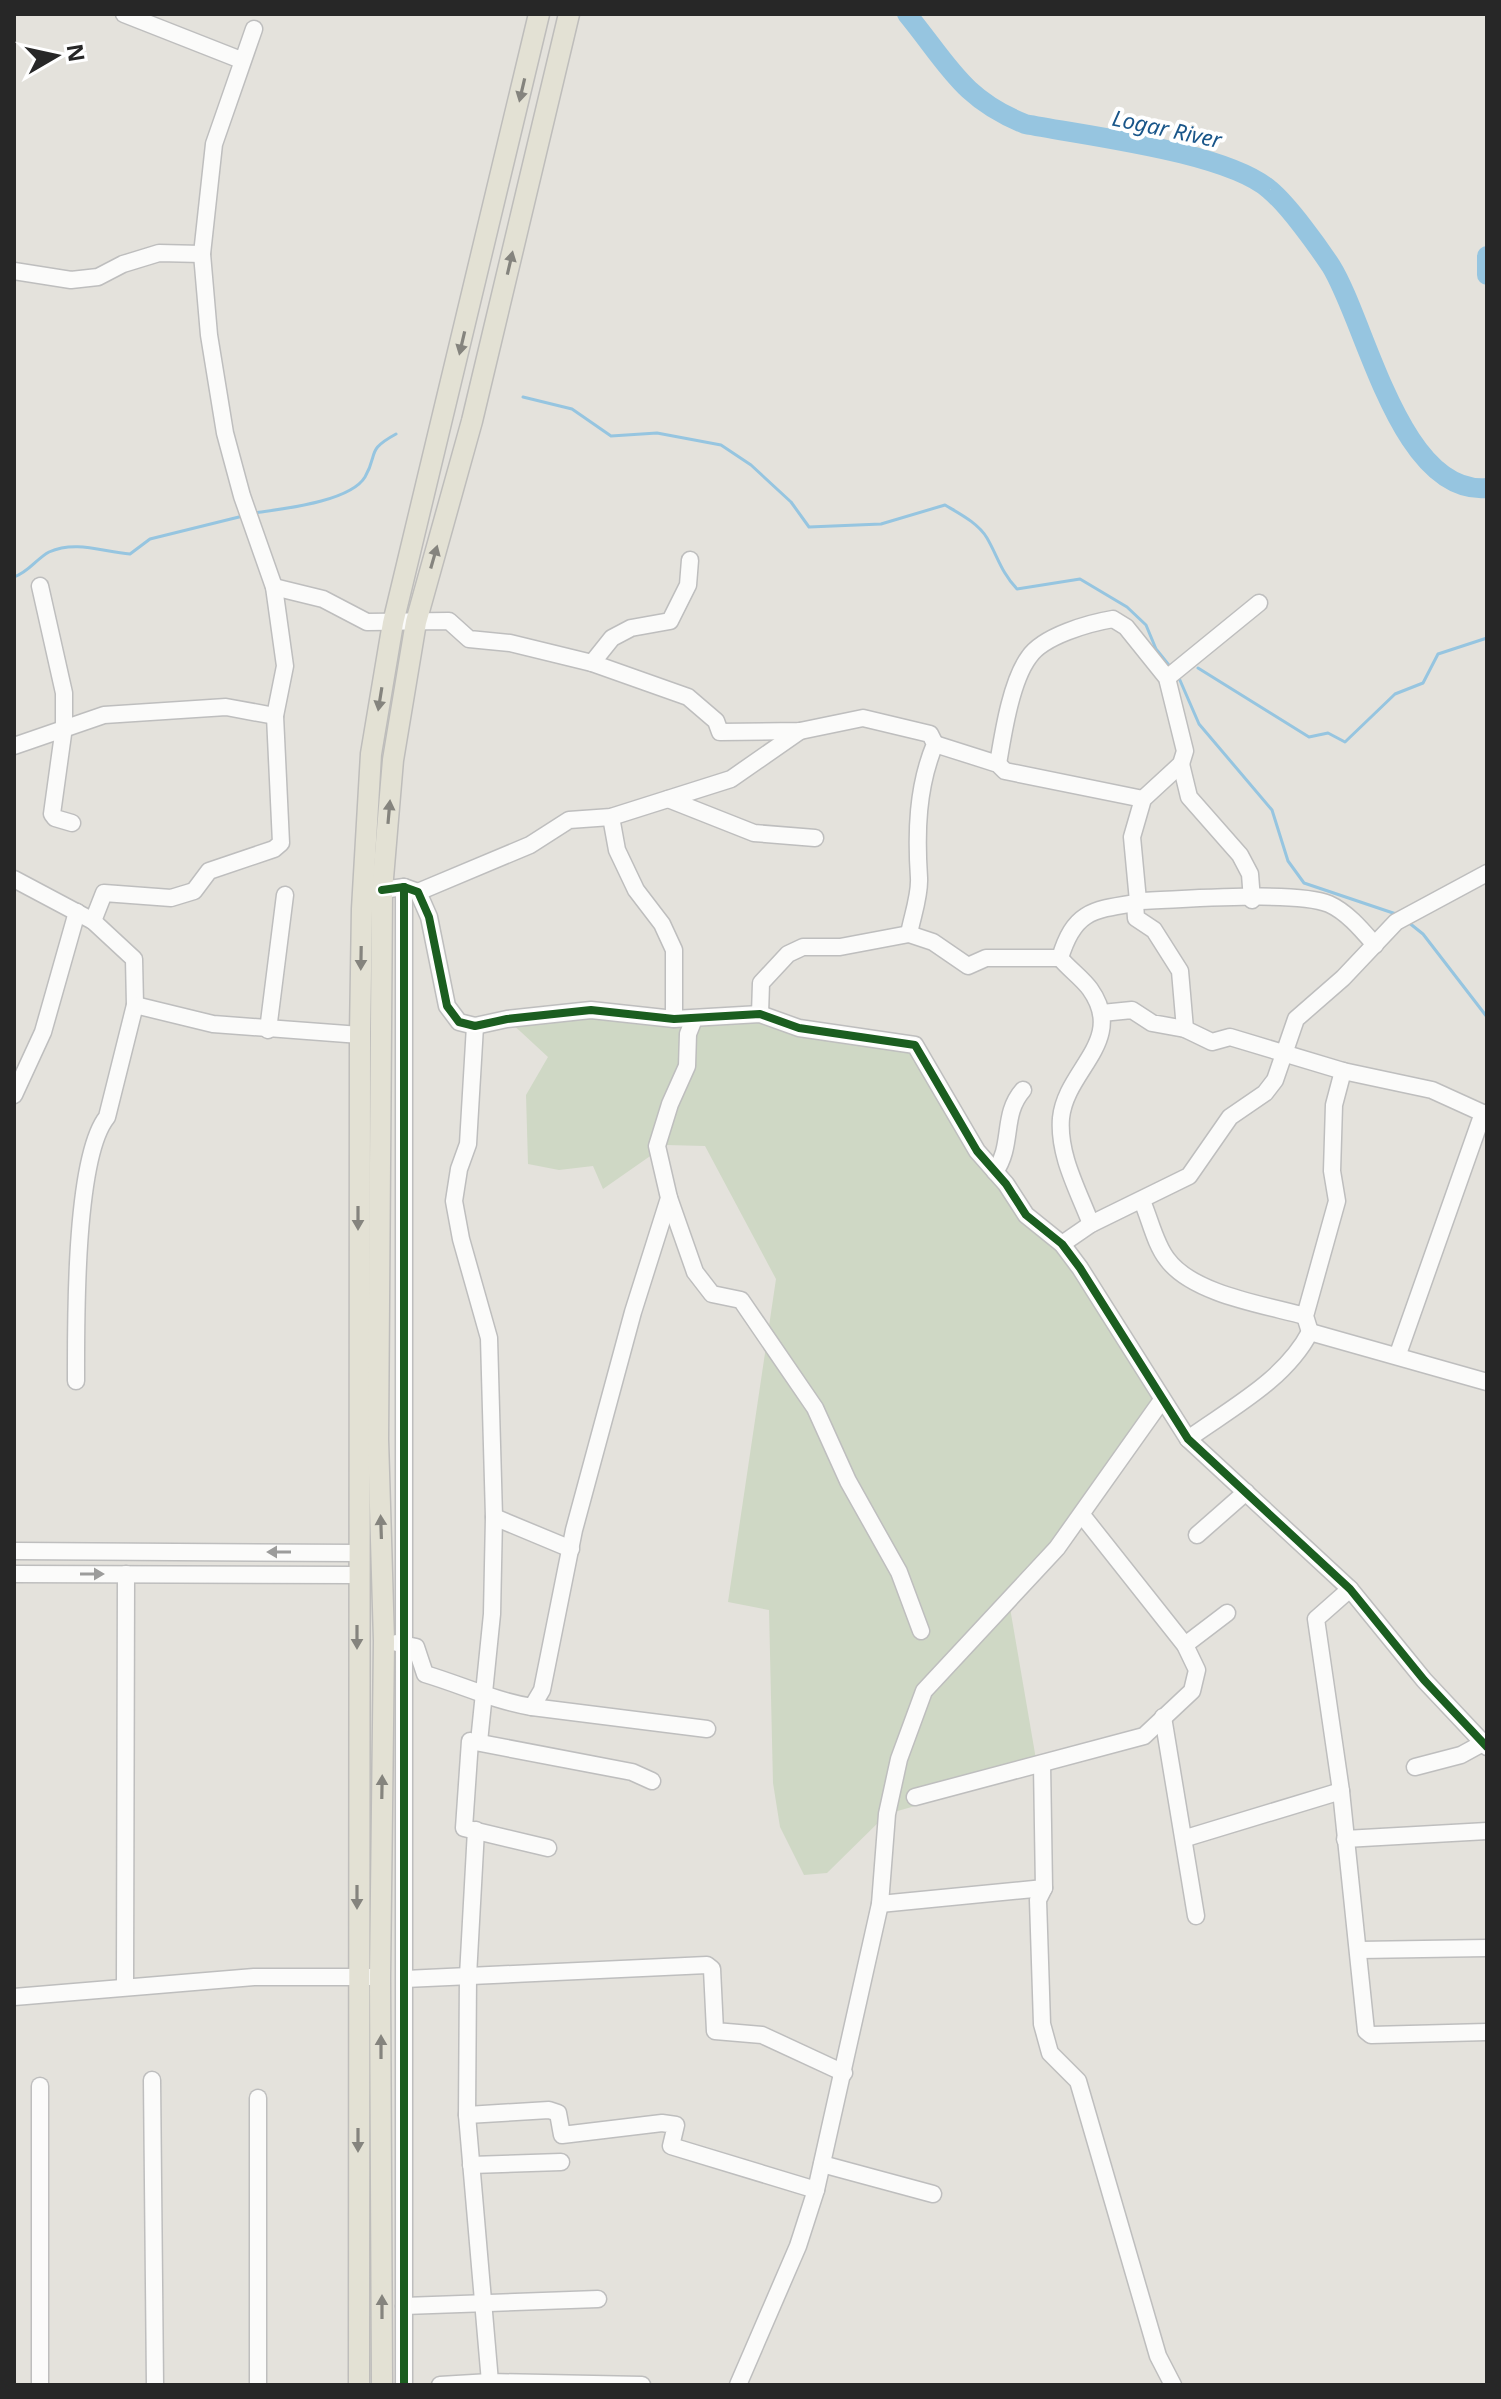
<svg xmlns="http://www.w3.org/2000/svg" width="1501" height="2399" viewBox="0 0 1501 2399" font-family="'Noto Sans',sans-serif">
<rect width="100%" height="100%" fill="#e4e2dc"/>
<polygon fill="#cfd8c5" points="718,1014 915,1045 977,1151 1062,1244 1162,1400 1009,1602 1038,1771 887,1814 827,1873 804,1875 780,1827 773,1783 769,1610 728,1602 776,1279 705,1146 666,1145 603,1189 593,1166 559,1170 528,1164 526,1095 548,1057 507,1019"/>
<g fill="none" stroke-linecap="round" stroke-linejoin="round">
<g stroke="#96c5e0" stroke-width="3">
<path d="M523,397L572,409L611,436L657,433L721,445L751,465L791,502L809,527L881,524L945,505C960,514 978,523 987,538C998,557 1001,572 1017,589L1080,579L1127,607L1146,625L1156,649L1172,669"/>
<path d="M255,513C281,509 350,502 365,477C379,453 365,451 396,434"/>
<path d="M14,577C29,572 36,559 49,552C76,540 103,552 130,554L150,539L243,516"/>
<polyline points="1198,668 1309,737 1328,733 1345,742 1395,694 1423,683 1438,654 1487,638"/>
<polyline points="1179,678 1199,724 1272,810 1288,861 1304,883 1399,915"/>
<polyline points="1408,922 1423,934 1487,1017"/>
</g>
<g stroke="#96c5e0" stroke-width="20">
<path d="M907,14C948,64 962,99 1025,124C1086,136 1227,152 1270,190C1289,206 1317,245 1331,266C1366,322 1400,496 1487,488"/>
<polyline points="1487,256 1487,275"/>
</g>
<defs>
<g id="minor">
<polyline points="124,14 241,60"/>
<polyline points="14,271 71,280 98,277 123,264 159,253 202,254"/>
<polyline points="40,586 64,693 64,727 52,814 55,818 72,823"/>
<path d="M274,587L323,599L367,622L449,621L469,639L510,643L592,663L688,697L716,721L720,732L800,731L863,718L930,734L935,744C917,787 916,833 919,878C920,896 912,917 909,934"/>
<polyline points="592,663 612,638 631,628 670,621 688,585 690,560"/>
<polyline points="1167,678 1259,603"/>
<polyline points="935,744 998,764 1005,771 1143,799"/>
<polyline points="14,746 104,715 226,707 275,716"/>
<path d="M998,764C1003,734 1011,681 1029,657C1043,636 1089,623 1113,619L1126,627L1167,678L1185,751L1181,764L1143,799L1132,837L1138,901L1135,903L1136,918L1154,930L1180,971L1185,1029"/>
<polyline points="1181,764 1189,797 1240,855 1250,874 1252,900"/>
<polyline points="668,799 754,833 815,838"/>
<polyline points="611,817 617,850 636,890 662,924 674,950 674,1019"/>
<path d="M14,879L93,921L134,959L135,1005L107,1117C74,1158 76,1325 76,1381"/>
<polyline points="382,890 404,887 418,892 429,917 447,1006 459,1022 475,1026 507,1019 591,1010 674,1019 760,1014 799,1028 915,1045 977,1151 1006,1184 1026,1215 1062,1244 1080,1268 1188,1439 1350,1589 1424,1680 1487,1747"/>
<polyline points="418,892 530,845 569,820 611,817 731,779 800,731"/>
<path d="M1138,901C1180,900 1296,890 1329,904C1347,912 1362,930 1375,945"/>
<polyline points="93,921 104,893 171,898 194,891 209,871 274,849 281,843 275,716 285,666 274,587 242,496 225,433 209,335 202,254 214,144 254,29"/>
<path d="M1060,958C1069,969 1082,978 1090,989C1127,1041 1066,1069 1061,1118C1058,1155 1078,1190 1091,1224"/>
<polyline points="135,1005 213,1024 360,1035"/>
<polyline points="1102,1013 1132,1010 1152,1023 1185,1029 1212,1042 1230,1037 1343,1071 1432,1090 1487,1115"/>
<path d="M760,1014L761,983L788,954L803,947H840L909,934L933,942L968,966L986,958H1060C1074,912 1091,910 1135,903"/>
<polyline points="475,1026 468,1144 459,1169 454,1201 461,1239 489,1338 494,1517 492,1614 479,1742"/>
<polyline points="268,1030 285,895"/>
<polyline points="14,1095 43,1032 77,912"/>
<path d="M995,1172C1014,1144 1001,1115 1023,1090"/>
<polyline points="669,1198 695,1272 712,1294 741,1300 815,1408 848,1481 899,1572 921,1631"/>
<path d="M1142,1201C1150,1219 1155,1244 1167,1259C1192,1294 1265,1305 1305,1316"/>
<polyline points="1062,1244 1091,1224 1189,1176 1230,1117 1265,1093 1275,1080 1296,1019 1343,978 1396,922 1487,873"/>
<polyline points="1310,1332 1305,1316 1337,1201 1332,1171 1334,1105 1343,1071"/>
<polyline points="1398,1354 1483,1113"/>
<path d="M1188,1439C1231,1408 1285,1380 1310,1332L1487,1382"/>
<polyline points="494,1517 571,1549"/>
<polyline points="1197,1535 1246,1492"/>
<polyline points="14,1551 357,1553"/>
<polyline points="14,1574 357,1575"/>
<polyline points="1350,1589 1316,1619 1341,1791 1366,2031 1371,2035 1487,2032"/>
<path d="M397,1643L416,1647L425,1674C462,1685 495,1701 532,1707L542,1690L574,1530L633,1312L669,1198L657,1146L670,1104L687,1066L688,1034L694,1019"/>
<polyline points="1185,1645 1227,1613"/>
<polyline points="532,1707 707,1729"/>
<polyline points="1163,1717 1196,1916"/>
<polyline points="1042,1764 1044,1888 1038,1900 1042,2024 1050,2053 1078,2081 1158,2356 1173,2385"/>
<polyline points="1415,1767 1461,1755 1483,1743"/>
<polyline points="915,1797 1144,1736 1192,1691 1197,1670 1185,1645 1082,1515"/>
<polyline points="476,1830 468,1976 467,2115 490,2382 642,2385"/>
<polyline points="1186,1838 1341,1791"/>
<polyline points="1345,1839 1487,1831"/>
<polyline points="548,1848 464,1828 470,1741 632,1772 652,1781"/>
<polyline points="880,1904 1044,1888"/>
<polyline points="1359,1950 1487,1948"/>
<polyline points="405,1979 707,1965 712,1969 715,2031 762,2035 844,2073"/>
<polyline points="125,1987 126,1574"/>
<polyline points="14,1997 254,1977 372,1977"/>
<polyline points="152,2080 155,2385"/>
<polyline points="40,2086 40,2385"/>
<polyline points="467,2115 549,2110 558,2113 562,2135 662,2123 676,2125 671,2146 816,2190"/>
<polyline points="822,2164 933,2194"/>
<polyline points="471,2165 561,2162"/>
<polyline points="404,2306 598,2299"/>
<polyline points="258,2385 258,2098"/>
<polyline points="404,2385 404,887"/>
<polyline points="440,2385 490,2382"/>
<polyline points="738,2385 798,2246 816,2190 880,1904 887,1814 899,1759 924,1691 1057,1548 1162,1400"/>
</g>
<g id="major">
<polyline points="359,2385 360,1035 362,909 371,754 393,623 539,14"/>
<polyline points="382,2385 380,1977 384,1641 378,1439 382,890 393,760 416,622 472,421 569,14"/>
</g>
</defs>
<use href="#minor" stroke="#bebebe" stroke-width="19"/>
<use href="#major" stroke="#bebdbb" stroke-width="23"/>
<use href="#minor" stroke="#fbfbfa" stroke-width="16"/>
<use href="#major" stroke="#e3e1d4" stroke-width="20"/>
<defs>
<g id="cycleway">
<polyline points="382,890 404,887 418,892 429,917 447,1006 459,1022 475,1026 507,1019 591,1010 674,1019 760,1014 799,1028 915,1045 977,1151 1006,1184 1026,1215 1062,1244 1080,1268 1188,1439 1350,1589 1424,1680 1487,1747"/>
<polyline points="404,2385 404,887"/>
</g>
</defs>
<use href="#cycleway" stroke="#fff" stroke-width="13"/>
<use href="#cycleway" stroke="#1b5e20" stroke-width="8"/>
</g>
<defs><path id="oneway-solid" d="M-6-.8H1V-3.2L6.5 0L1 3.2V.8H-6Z" transform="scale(2)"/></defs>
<g fill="#85847e">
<use href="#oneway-solid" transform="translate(522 90) rotate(103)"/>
<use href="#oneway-solid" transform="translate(510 263) rotate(-77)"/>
<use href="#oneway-solid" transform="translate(462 343) rotate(103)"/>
<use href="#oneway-solid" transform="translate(434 557) rotate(-74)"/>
<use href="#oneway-solid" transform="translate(380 699) rotate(99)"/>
<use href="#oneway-solid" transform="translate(389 812) rotate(-85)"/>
<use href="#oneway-solid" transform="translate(361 958) rotate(91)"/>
<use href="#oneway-solid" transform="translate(358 1218) rotate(90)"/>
<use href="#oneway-solid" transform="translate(381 1527) rotate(-92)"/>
<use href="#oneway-solid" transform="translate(357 1637) rotate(90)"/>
<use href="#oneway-solid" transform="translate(382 1787) rotate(-89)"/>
<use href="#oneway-solid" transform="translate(357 1897) rotate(90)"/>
<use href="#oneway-solid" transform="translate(381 2047) rotate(-90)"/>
<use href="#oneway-solid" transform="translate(358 2140) rotate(90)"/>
<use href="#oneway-solid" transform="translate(382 2307) rotate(-90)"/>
</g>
<g fill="#9c9c9b">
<use href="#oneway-solid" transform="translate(279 1552) rotate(-180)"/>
<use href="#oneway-solid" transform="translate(92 1574)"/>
</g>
<g text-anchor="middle" stroke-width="8" stroke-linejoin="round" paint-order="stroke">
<g font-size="22" font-style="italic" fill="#185589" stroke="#fff">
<text transform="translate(1167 129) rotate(12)" y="8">Logar River</text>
</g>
</g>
<rect width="1501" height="2399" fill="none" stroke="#272727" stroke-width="32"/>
<g transform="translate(56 56) rotate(81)" stroke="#ffffff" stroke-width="6" paint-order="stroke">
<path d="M0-6L14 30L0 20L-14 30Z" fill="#272727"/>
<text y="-12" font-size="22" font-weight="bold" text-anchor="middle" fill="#272727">N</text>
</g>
</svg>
